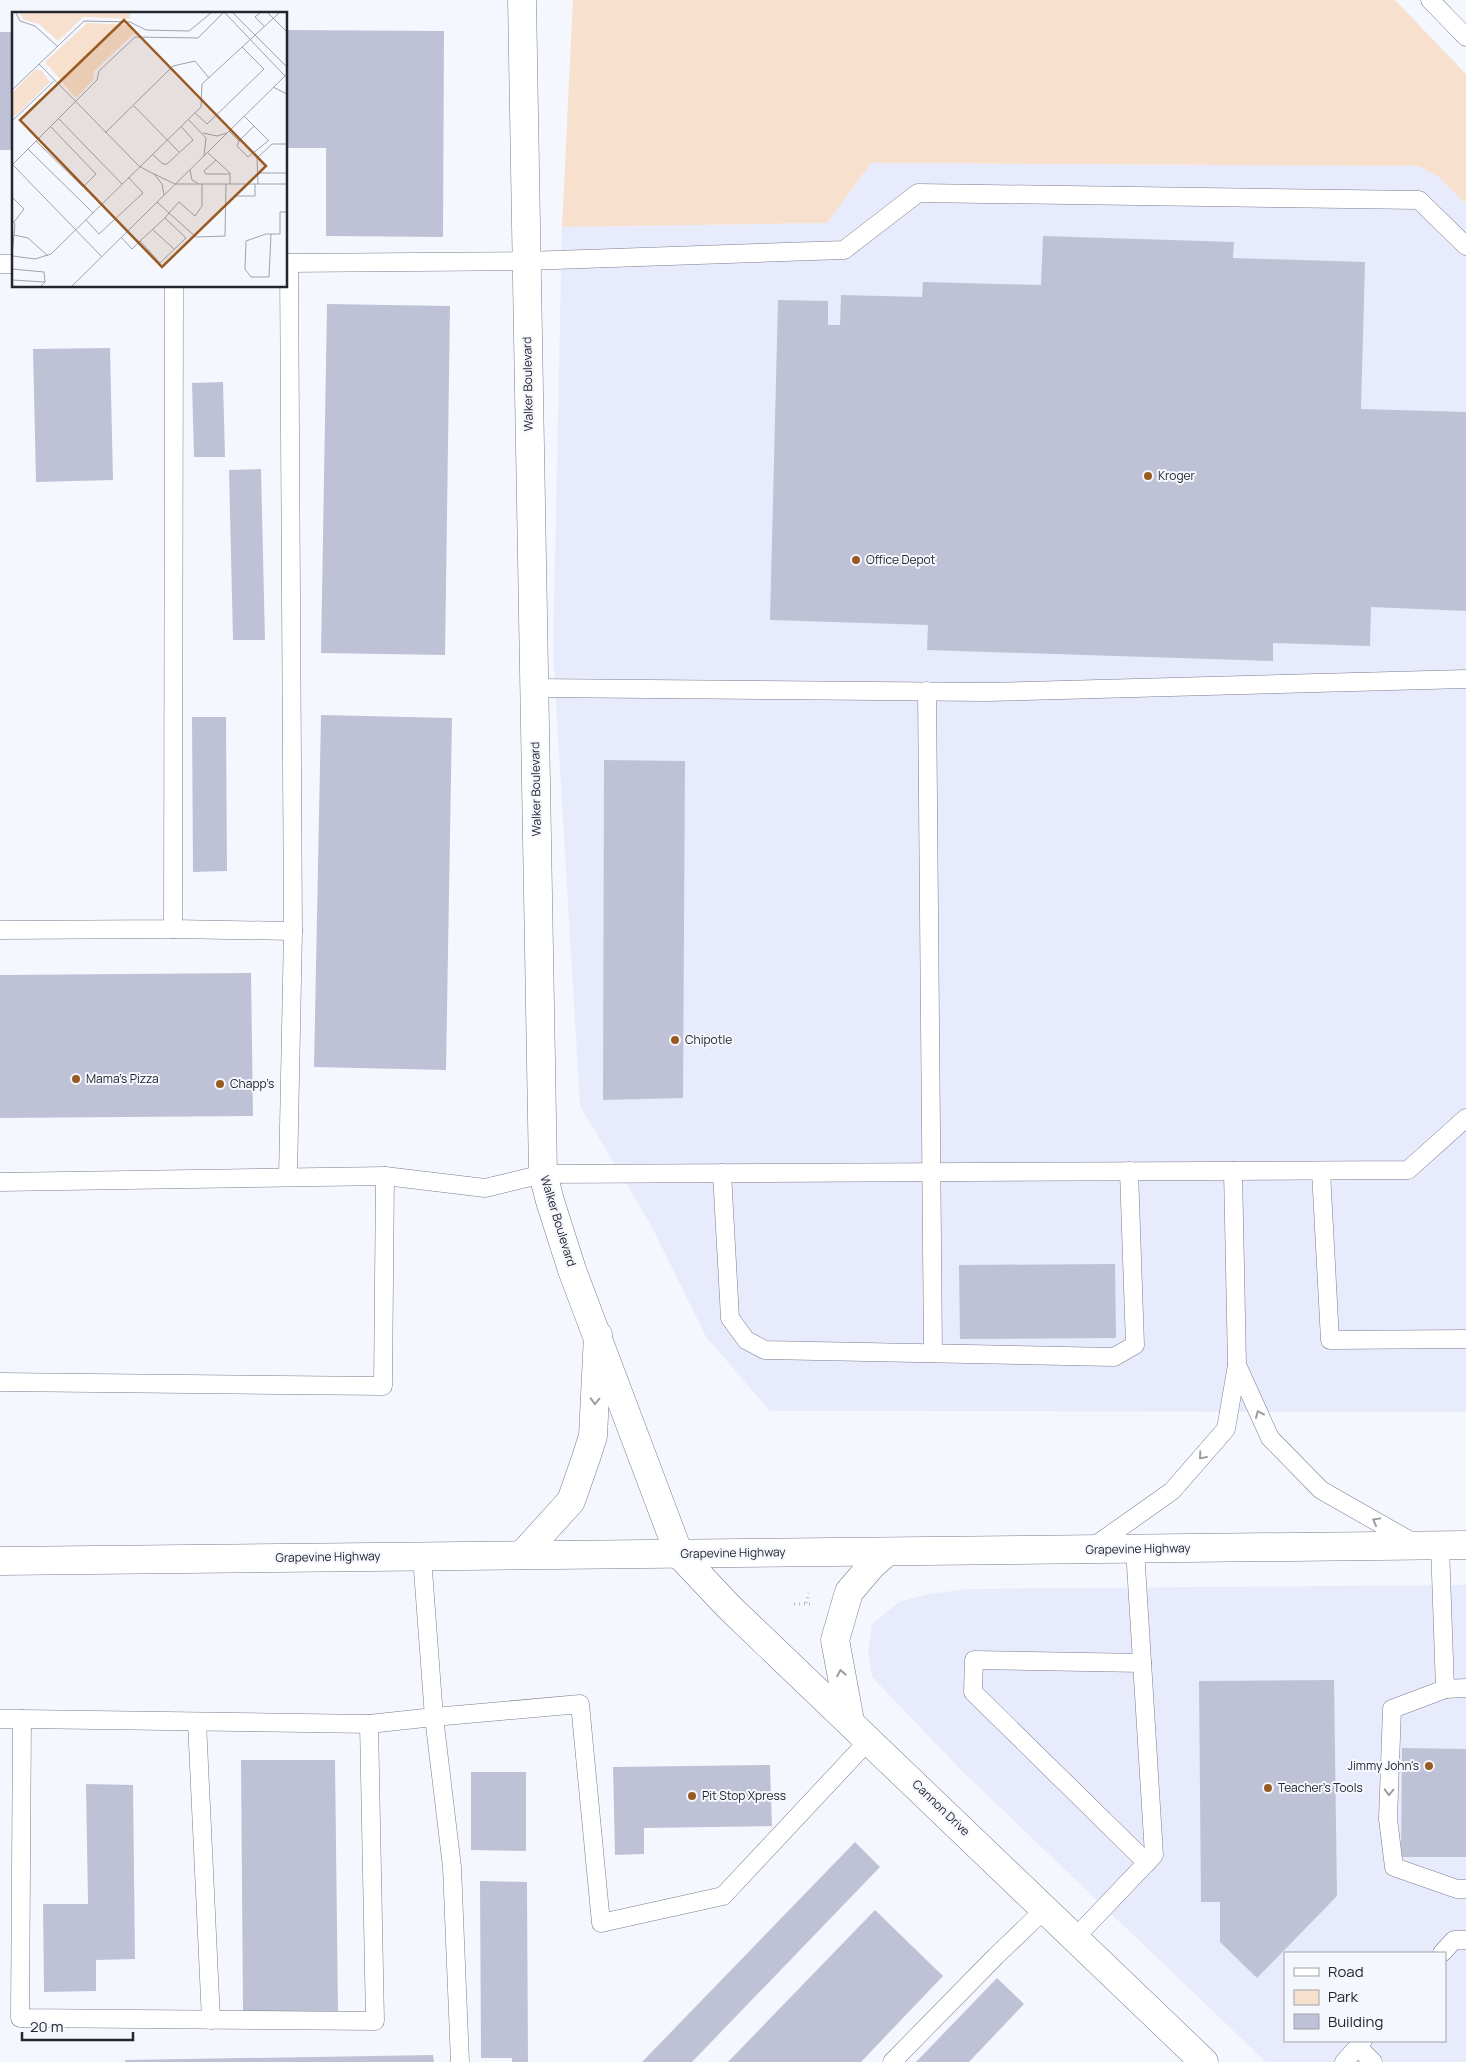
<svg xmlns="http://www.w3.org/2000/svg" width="1466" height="2062" viewBox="0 0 1466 2062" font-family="Manrope,sans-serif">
<rect width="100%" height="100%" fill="#f5f7ff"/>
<g fill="#e8ebfc" fill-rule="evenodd">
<polygon points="871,163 1419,166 1439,177 1466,204 1466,1412 770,1411 706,1337 652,1227 580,1106 553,652 562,227 827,223"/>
<path d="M1466,1585V2062H1266L962,1771L872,1677L868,1652L872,1624L899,1602L929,1594L968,1589ZM1285,1953H1445V2041H1285Z"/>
</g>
<polygon fill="#f8e0ce" points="573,0 1395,0 1466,74 1466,201 1465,203 1439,177 1419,166 871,163 827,223 562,227"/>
<g fill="#bfc2d6">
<polygon points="286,30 444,31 443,237 326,236 326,148 286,148"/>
<rect x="0" y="32" width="14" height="118"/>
<polygon points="1043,236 1234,242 1233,258 1365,262 1361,409 1466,412 1466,611 1371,607 1370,646 1273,643 1273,661 927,650 928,625 770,620 778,300 828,301 828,325 840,325 841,295 922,297 923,282 1041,285"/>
<polygon points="327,304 450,306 445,655 321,653"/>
<polygon points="110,348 113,480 36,482 33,349"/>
<polygon points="223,382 225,457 194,457 192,383"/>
<polygon points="261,469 265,640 233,640 229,470"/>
<polygon points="321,715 452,718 446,1070 314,1067"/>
<polygon points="192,717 226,717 227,871 193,872"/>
<polygon points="604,760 685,761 683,1098 603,1100"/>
<polygon points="251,973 253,1116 0,1118 0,975"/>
<polygon points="1115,1264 1116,1338 960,1339 959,1265"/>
<polygon points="1334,1680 1337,1896 1257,1978 1220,1942 1220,1902 1201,1902 1199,1681"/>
<polygon points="1402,1748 1466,1749 1466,1857 1401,1857"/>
<polygon points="241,1760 335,1760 338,2011 243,2011"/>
<polygon points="770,1765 772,1826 644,1828 644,1854 615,1855 613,1767"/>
<polygon points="471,1772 526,1772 526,1851 471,1850"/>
<polygon points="86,1784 133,1785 135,1959 96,1960 96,1991 44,1992 43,1904 88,1904"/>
<polygon points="855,1842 880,1867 692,2062 642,2062"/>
<polygon points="480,1881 527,1882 528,2062 512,2062 512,2058 481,2058"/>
<polygon points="875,1910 943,1976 861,2062 728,2062"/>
<polygon points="997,1978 1024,2004 969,2062 916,2062"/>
<polygon points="433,2055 434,2062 125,2062 125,2060"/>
</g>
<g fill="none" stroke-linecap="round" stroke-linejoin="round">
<defs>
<g id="service">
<polyline points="1430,0 1466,37"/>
<polyline points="286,263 526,261 844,250 918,193 1419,200 1466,246"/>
<polyline points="0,264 14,264"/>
<polyline points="534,688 987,692 1466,679"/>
<polyline points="927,691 933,1353"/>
<polyline points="173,929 293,931"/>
<polyline points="0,930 173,929 174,286"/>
<polyline points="1321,1171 1330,1340 1466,1339"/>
<polyline points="722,1173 730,1318 746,1340 765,1350 1114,1357 1135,1345 1129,1171"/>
<polyline points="288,1177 293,931 289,263"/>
<polyline points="0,1182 385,1176 485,1188 543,1174 1408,1170 1466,1118"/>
<polyline points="1237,1365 1270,1438 1321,1490 1416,1544"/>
<polyline points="0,1382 383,1386 385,1176"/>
<polyline points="1440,1545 1445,1689 1466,1688"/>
<polyline points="1090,1549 1172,1491 1226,1429 1237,1365 1233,1171"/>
<polyline points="1142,1663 974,1660 973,1692 1147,1863"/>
<polyline points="1445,1689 1392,1709 1388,1819 1394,1867 1457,1889 1466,1889"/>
<polyline points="0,1719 22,1719 20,2018 375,2021 369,1724 434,1717 422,1557"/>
<polyline points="22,1719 369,1724"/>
<polyline points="197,1722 211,2020"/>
<polyline points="1075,1938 1154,1855 1135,1549"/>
<polyline points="1442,1953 1454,1940 1466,1940"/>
<polyline points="1358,2047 1373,2062"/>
<polyline points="460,2062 452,1867 434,1717 580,1704 601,1923 723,1896 869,1740"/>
<polyline points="892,2062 996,1956 1045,1909"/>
<polyline points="1344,2062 1363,2041"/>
</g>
<polyline id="tertiary" points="522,0 543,1174 550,1201 572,1270 679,1554 729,1607 1204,2062"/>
<g id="primary">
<polyline points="522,1555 571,1501 586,1458 593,1436 598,1335"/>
<polyline points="0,1561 1466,1545"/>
<polyline points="850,1721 835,1640 849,1592 872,1565 887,1552"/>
</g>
</defs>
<use href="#service" stroke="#7a7d8f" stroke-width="19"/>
<use href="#tertiary" stroke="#7a7d8f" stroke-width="29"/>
<use href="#primary" stroke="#7a7d8f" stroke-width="29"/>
<g stroke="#b5b7bf" stroke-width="3" stroke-dasharray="1 4" stroke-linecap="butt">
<polyline points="806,1603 809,1593"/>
<polyline points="794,1604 811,1604"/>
</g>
<use href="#service" stroke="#fff" stroke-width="18"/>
<use href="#tertiary" stroke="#fff" stroke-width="28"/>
<use href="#primary" stroke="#fff" stroke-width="28"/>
</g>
<defs><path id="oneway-chevron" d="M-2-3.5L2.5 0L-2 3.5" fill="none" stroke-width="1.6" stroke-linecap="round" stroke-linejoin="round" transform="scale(1.25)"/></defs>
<g stroke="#9c9da0">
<use href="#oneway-chevron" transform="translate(595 1401) rotate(92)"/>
<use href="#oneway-chevron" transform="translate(1259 1414) rotate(-114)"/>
<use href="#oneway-chevron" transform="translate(1202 1456) rotate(131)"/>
<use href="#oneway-chevron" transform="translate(1376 1521) rotate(-151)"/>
<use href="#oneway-chevron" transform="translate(841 1673) rotate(-100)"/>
<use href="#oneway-chevron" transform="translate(1389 1792) rotate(92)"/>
</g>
<g fill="#995a21" stroke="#f5f7ff" stroke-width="2">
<circle cx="1148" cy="476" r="5"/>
<circle cx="856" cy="560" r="5"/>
<circle cx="675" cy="1040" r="5"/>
<circle cx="76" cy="1079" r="5"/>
<circle cx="220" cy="1084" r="5"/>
<circle cx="1429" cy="1766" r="5"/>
<circle cx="1268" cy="1788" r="5"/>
<circle cx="692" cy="1796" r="5"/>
</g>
<g text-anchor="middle" stroke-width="4" stroke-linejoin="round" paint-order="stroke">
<g font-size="12" fill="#24252d" stroke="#f5f7ff">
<text transform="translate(528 384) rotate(-91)" y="4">Walker Boulevard</text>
<text transform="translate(536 789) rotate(-91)" y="4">Walker Boulevard</text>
<text transform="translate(558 1221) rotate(73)" y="4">Walker Boulevard</text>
<text transform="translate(1138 1549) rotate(-1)" y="4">Grapevine Highway</text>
<text transform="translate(733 1553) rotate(-1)" y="4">Grapevine Highway</text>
<text transform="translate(328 1557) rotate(-1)" y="4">Grapevine Highway</text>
<text transform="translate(941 1808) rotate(44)" y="4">Cannon Drive</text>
</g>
<g font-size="12" fill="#24252d" stroke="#f5f7ff" text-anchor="start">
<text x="1158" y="480">Kroger</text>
<text x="866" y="564">Office Depot</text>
<text x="685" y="1044">Chipotle</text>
<text x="86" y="1083">Mama’s Pizza</text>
<text x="230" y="1088">Chapp’s</text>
<text x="1419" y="1770" text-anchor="end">Jimmy John's</text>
<text x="1278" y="1792">Teacher’s Tools</text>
<text x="702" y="1800">Pit Stop Xpress</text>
</g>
</g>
<g transform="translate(12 12)">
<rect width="275" height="275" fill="#f5f7ff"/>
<path d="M7,1H118V7L71,5L46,29L27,12L12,8ZM75,11L119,13L126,22L120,23L81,60L82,67L64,86L33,50ZM23,58H29L38,70L0,107V81Z" fill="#f8e0ce"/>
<path fill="none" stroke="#a1a3ab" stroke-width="1" d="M4,1L8,9L23,14L45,34M213,1L273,64M221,1L275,55M248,1L243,5L252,14M256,1L275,20M27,52L127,154L136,159L163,172H275M261,75L275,82M0,78L72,9L118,10L134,18L177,19L199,1M122,94L167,140M183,101L195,112L252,57L230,35M232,104L257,129M47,107L110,172M176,107L194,126L192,144M0,109L42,69M217,119L227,129L242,114M93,121L161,54L183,49L197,66M191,121L205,124L215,121M24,129L71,175L84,162L39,115M227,129L225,134L236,145L256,129M16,137L81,201M195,140L218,161V172M140,142L151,152H155L181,128L169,114M204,148L192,159L194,162H218M0,152L90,245M0,153L85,68L87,59L123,25L186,26L211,1M178,158L180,168L187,172M245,161H275M142,162L150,172L152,183M190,172V194L183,204L167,190L157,201L184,225L213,224L214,172M246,172L245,146L260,132H275M223,184H243V172M0,185L12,197L2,210M0,208L3,212L0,244M74,208L87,222L131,181L116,165M140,217L162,237M259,222L257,265H239L233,257L234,229L254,222H268V200H275M2,223L16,226L36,244M109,225L120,237L128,229L148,251L174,226L153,206L157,201L145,190M128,229L153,206M1,244L23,247L39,242L189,95L190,72L267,1M0,257L32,260L33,270L29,274M0,268L33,270M60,274L275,62"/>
<path fill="#995a21" fill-opacity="0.15" stroke="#995a21" stroke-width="2.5" d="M112,8L254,154L150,255L8,108Z"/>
<rect width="275" height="275" fill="none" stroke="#24252d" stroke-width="2.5"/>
</g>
<rect x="1284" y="1952" width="162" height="90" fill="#f5f7ff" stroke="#a1a3ab"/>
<rect x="1294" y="1968" width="25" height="8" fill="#ffffff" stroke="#a1a3ab"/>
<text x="1328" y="1977" font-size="15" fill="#24252d">Road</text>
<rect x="1294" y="1990" width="25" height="15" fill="#f8e0ce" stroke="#a1a3ab"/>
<text x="1328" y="2002" font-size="15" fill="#24252d">Park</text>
<rect x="1294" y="2014" width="25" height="15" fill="#bfc2d6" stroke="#a1a3ab"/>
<text x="1328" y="2027" font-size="15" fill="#24252d">Building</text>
<path d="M22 2032v8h111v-8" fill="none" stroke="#24252d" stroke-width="2.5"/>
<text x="30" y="2032" font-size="15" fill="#24252d" stroke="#f5f7ff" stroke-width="4" paint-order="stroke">20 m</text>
</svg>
